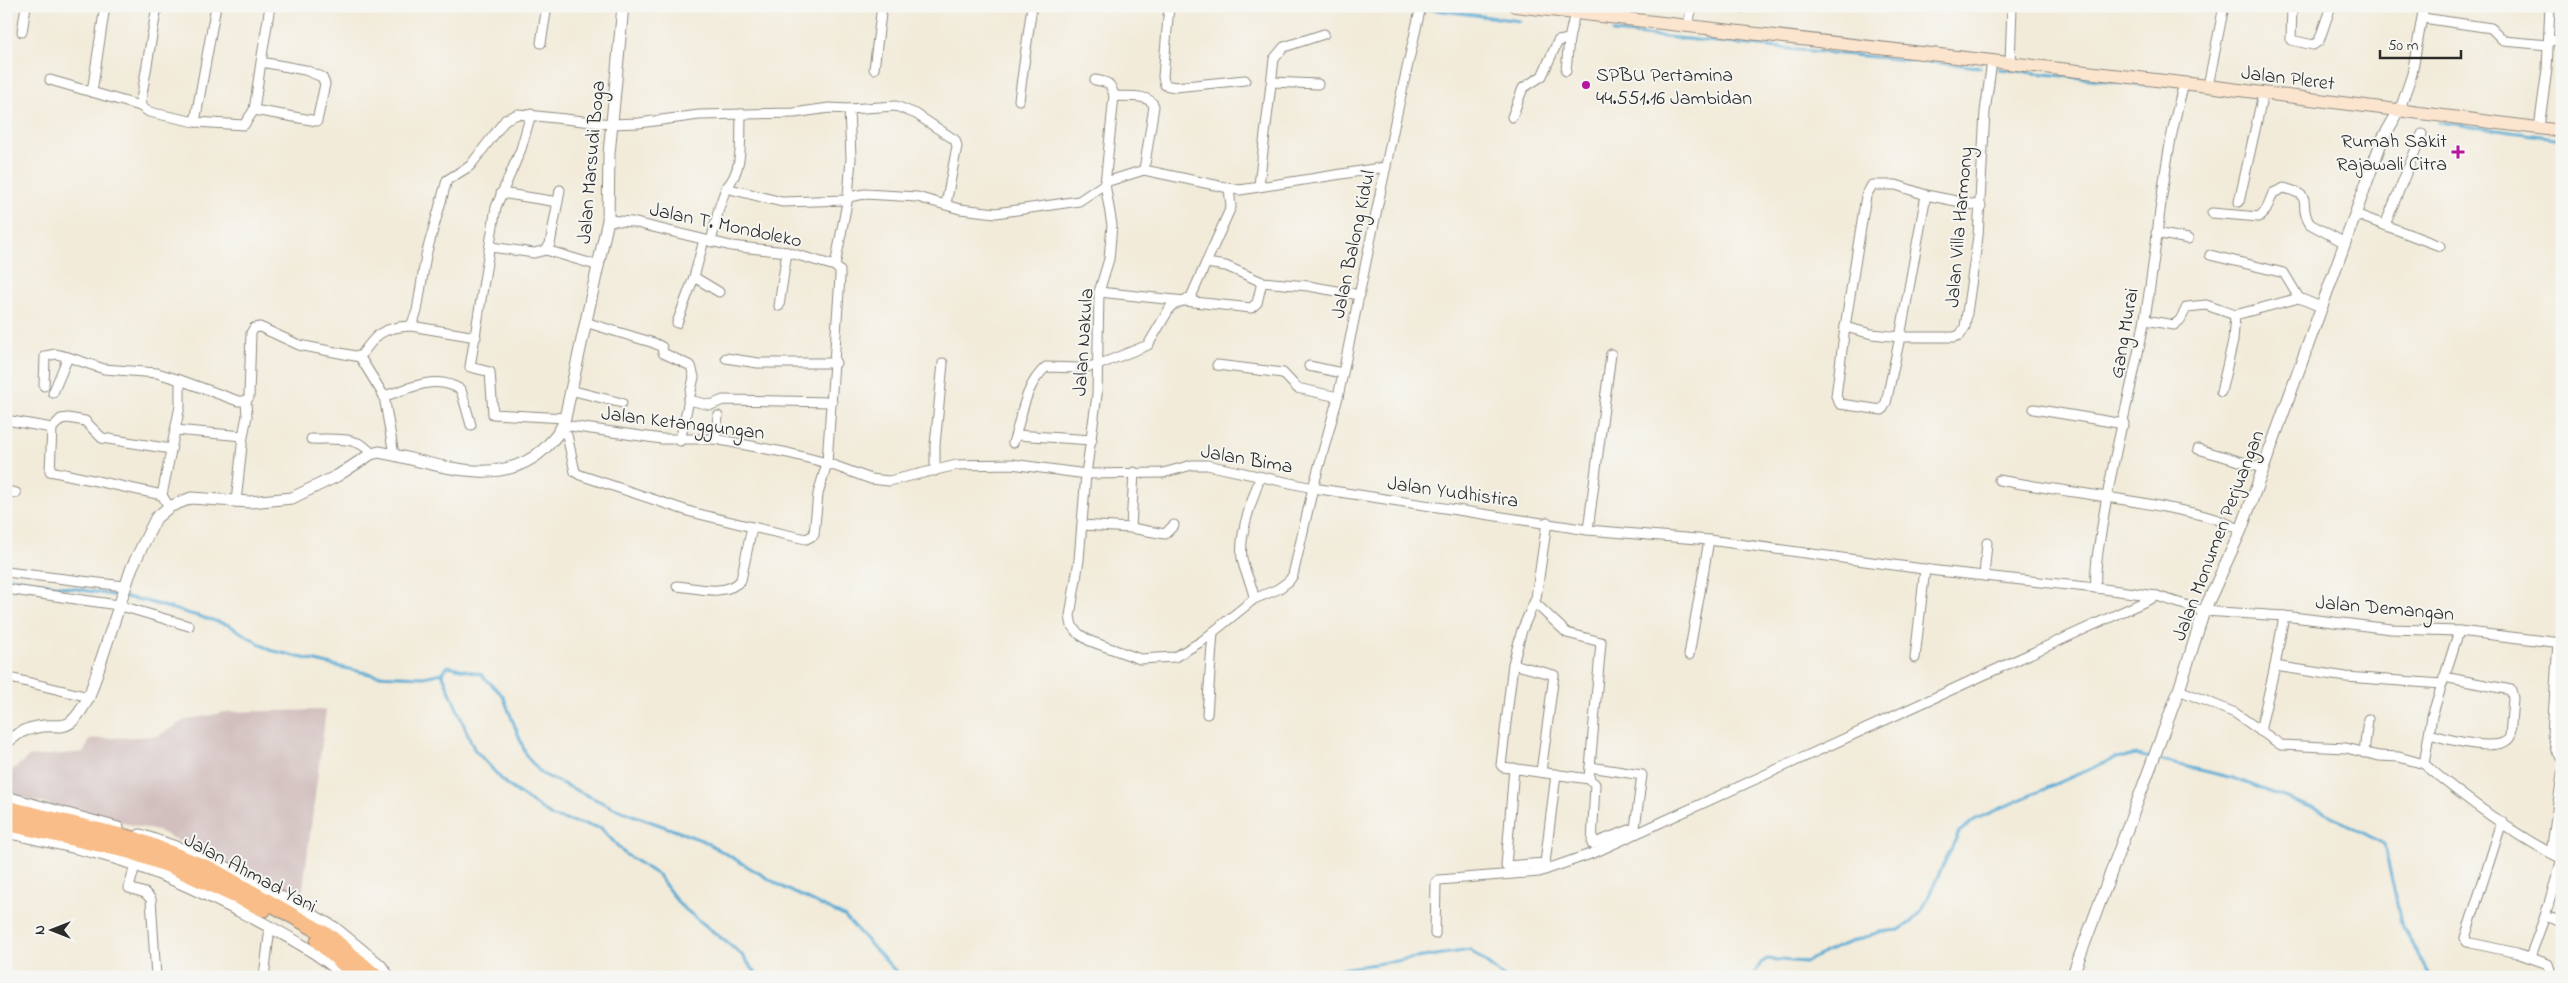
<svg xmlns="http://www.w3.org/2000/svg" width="2568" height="983" viewBox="0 0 2568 983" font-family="'Indie Flower',sans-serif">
<rect width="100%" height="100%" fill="#f6f6f2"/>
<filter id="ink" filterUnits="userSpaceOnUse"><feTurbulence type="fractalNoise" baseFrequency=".02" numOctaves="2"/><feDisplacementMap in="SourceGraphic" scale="10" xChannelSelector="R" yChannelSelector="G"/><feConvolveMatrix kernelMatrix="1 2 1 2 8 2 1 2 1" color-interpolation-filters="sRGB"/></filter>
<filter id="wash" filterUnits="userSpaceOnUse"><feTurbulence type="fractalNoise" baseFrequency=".0096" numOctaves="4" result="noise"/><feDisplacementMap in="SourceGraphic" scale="20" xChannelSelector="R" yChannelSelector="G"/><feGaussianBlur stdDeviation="1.12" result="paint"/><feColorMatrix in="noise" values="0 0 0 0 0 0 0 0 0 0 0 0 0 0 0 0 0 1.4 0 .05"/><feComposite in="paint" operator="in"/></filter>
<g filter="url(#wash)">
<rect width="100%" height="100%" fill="#f2ebd9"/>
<polygon fill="#d1bfbe" points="326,710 301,904 161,832 6,794 6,771 11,771 29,757 84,752 90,739 158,736 183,721 225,712"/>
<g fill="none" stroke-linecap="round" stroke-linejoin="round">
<g stroke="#59abd4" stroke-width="3">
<polyline points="1428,9 1520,21"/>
<polyline points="1613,32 1980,67"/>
<polyline points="1999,69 2145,85"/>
<polyline points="2439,122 2562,139"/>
<polyline points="6,577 142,600 229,625 270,650 374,675 424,677 442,673 448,666 481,674 503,696 527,757 542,774 616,809 704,841 786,889 844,916 901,977"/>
<polyline points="442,673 474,749 506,784 553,817 601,828 625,854 658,875 680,905 741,954 759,977"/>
<polyline points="1287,977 1470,950 1504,977"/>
<polyline points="1752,977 1761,963 1767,959 1805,962 1837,947 1879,932 1899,930 1911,922 1922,910 1959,832 1976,819 2115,758 2138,755 2233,778 2324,812 2384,844 2402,927 2431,977"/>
</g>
</g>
</g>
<g filter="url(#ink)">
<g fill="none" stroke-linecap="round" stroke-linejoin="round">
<defs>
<g id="minor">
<polyline points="157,6 140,106 149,112 195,122"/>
<polyline points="216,6 195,122 244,125 254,110"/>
<polyline points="1169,6 1163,77 1165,85 1175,87 1245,80"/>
<polyline points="1720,6 1740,8 1745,6"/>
<polyline points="2292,6 2291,40 2313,45 2319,41 2331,6"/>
<polyline points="2423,18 2491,28 2504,41 2548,45"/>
<polyline points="1688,26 1692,6"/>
<polyline points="22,32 26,6"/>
<polyline points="2549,40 2562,41"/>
<polyline points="541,43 547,6"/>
<polyline points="261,62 254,110 317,121 325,84 322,77 305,70 261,62 270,6"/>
<polyline points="2010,63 2012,6"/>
<polyline points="874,69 882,6"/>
<polyline points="1566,71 1569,39 1575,12"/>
<polyline points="50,80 140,106"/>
<path d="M1095,80C1108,82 1111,83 1114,96L1105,184L1112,225L1109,259L1099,292L1097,395L1086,474L1163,473L1192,465H1207L1313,488L1588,530L1709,540L1938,571L2096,588L2157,596L2204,611L2284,616L2391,629L2459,631L2562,643"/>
<polyline points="1272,82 1318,84"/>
<polyline points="2208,86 2224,6"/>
<polyline points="92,92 105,6"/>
<path d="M1114,96C1126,97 1149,93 1154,106L1144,170"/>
<polyline points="1019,100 1032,6"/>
<polyline points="2400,109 2412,74 2424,6"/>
<polyline points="531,114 521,149 496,207 470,367 490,372 493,414 565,418"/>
<polyline points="1512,117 1523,88 1542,76 1558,41 1569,39"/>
<polyline points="2539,128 2547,69 2550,6"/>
<polyline points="1259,185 1274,59 1284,47 1324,34"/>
<path d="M726,188C744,170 740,139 741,114"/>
<polyline points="501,193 558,202"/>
<polyline points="1926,195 1900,337 1872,334 1845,327 1836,396 1840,404 1882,410 1886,403 1900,337 1954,337 1960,335 1965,327 1978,236 1985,112 1992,61"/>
<polyline points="848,197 851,158 849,109"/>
<polyline points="2239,202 2263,94"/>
<path d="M2212,213L2259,217L2266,210L2273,193L2284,188C2318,197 2296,204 2310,224L2345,243"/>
<polyline points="2355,214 2440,246"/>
<polyline points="608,220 632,222 731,246 787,252 835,266"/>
<polyline points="2385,225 2422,134"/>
<polyline points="2156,233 2188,239"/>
<polyline points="704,240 694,277 719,292"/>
<polyline points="711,242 719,208 726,188 782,202 847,200"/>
<polyline points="491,247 534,253 546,250 550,244 560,190"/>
<polyline points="546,250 599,266"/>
<polyline points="2210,255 2284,273 2299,298"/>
<polyline points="1099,292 1251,308 1257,303 1262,282"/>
<polyline points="1360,295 1308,286 1262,282 1226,266 1206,263 1231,207 1229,188 1240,190 1386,167"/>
<polyline points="779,306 787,252"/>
<polyline points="2145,320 2174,325 2180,320 2187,307 2206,305 2235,315 2299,298 2321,307"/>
<polyline points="588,323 654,343 662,347 663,353 691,366 694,377 680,441"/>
<polyline points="677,323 694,277"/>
<polyline points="411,326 476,337"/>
<polyline points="1845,327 1866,196 1872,185 1896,185 1926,195 1981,206"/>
<path d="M360,357C376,334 382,327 411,326L417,311L426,255L447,180L470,166L506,119L518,114L611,124L639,123L699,115L794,113L829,108L849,109L896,106L916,114L955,140L957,146L946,204"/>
<polyline points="360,357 384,396 394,455"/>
<polyline points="726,358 758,363 836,363"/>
<polyline points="1217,365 1283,373 1297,388 1338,397"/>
<polyline points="1309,366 1342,373"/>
<polyline points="44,386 45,356 56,354 68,357"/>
<polyline points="570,390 622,403"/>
<polyline points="2221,392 2233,341 2235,315"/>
<polyline points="53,393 68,357 104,369 157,373 180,380"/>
<path d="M384,396C409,389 436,373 461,390L471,425"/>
<polyline points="688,400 711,405 723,400 832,402"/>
<polyline points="2034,409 2124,424"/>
<polyline points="6,420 52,428"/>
<polyline points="563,425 662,439 715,439 788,453 827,463 871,479 889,481 957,465 1012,464 1086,474 1079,560 1070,616 1072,626 1079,634 1090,641 1140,659 1175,657 1202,641 1254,599 1278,589 1289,581 1293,575 1313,488 1338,397 1395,122 1421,6"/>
<polyline points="175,430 243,436 247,416 246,401"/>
<polyline points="560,431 567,435 575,472 580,475 691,512 752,527"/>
<polyline points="1016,435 1092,440"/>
<path d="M311,439C330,440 361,435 371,454"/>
<polyline points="715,439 718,416"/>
<path d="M1013,443C1022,417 1024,386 1046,367L1080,368L1098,365L1148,345L1171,306L1191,297L1206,263"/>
<polyline points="2198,449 2263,468"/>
<polyline points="935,471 935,445 943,363"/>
<path d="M1999,480C2054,490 2109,496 2164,507C2190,512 2217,517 2241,530"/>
<polyline points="6,491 16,493"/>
<polyline points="162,495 50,471 52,428 61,419 68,418 85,421 102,438 171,449"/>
<polyline points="236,502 243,436"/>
<polyline points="169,507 162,495 180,406 180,380 238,401 246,401 249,397 251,333 254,328 260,327 299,345 360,357"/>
<polyline points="1082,525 1131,528 1165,534 1174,525"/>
<polyline points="1131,528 1134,472"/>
<polyline points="1588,530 1611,354"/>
<polyline points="6,572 124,586"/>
<polyline points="1984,576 1987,543"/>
<path d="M677,586C697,588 727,597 741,580L752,527L806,539L814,535L818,494L827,463L828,448L840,277V271L835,266L848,197L865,194L917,197L960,209L996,213L1079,201L1109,181L1144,170L1229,188"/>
<path d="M2096,588C2094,565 2100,542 2103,520C2113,454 2132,389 2144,323C2159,243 2161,162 2184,84"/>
<polyline points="6,589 118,605 189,626"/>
<path d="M1254,599C1253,584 1244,573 1242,558C1239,532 1252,502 1260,477"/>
<polyline points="1535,603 1567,633 1601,642 1589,779 1503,767 1501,765 1513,664 1522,630 1536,598 1547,522"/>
<path d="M2459,631L2432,716L2424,764C2467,800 2512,834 2562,859"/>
<polyline points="2558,642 2552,734 2556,750 2562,758"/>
<polyline points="1689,655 1709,540"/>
<polyline points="1915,658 1925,569"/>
<polyline points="1513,664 1554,675 1541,772"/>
<polyline points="2275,666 2284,616"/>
<polyline points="6,677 89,697"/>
<polyline points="2179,690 2235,713 2281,745 2346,748 2379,756 2399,757 2424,764"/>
<polyline points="1207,714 1213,632"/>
<polyline points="2260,731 2275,666 2346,677 2442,684"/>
<path d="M2430,734C2446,739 2501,754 2510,737L2513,698L2511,690L2444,677"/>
<polyline points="2364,753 2368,719"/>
<polyline points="1514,768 1506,866 1545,863 1556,774"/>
<polyline points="1589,779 1595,784 1592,844 1635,828 1642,775 1590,767"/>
<polyline points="2502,822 2465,938 2467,942 2471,943 2517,953 2548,964 2550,970 2548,977"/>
<polyline points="2551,853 2562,775"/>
<polyline points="2562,859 2545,916 2562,922"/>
<polyline points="135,865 129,888 145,893 151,899 156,977"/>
<polyline points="1435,934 1436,882 1439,880 1539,872 1596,852 2157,596"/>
<polyline points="2530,957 2545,916"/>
<polyline points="264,977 270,927"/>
</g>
<g id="tertiary">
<path d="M6,742C13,739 18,732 26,730C62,716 63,744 89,697L132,567L156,518L169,507L191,498L250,502L292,498L337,476L371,454L379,452C431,461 498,492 544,449C553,440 562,431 565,418L608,220L609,154L623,6"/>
<polyline points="6,797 118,828"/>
<path d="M6,832C44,841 84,848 121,860C168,875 209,896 253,918C285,935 318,952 346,977"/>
<polyline points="140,835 211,859 281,897 335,928 380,965 389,977"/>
<polyline points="2072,977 2179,690 2204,611 2241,530 2382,140 2400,109"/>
</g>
<polyline id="secondary" points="1515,6 2208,86 2562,131"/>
<g id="trunk">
<polyline points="6,808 134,839 212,870 330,937 376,977"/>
<polyline points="6,823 129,851 171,866 264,909"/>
<polyline points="318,941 358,977"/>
</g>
</defs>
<use href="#minor" stroke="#8e8b82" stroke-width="11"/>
<use href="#tertiary" stroke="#8e8b82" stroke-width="13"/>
<use href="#secondary" stroke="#8e8b82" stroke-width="14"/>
<use href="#trunk" stroke="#8e8b82" stroke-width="17"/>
<use href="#minor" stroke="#fff" stroke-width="9"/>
<use href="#tertiary" stroke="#fff" stroke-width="11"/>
<use href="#secondary" stroke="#fce5cf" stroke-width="12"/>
<use href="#trunk" stroke="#f8bd88" stroke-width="15"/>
</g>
</g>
<g fill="#b5179e" stroke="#f6f6f2" stroke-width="2">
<circle cx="1586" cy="85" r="5"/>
<path d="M2455.5 144.5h5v5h5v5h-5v5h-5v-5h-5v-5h5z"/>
</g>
<g text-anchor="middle" stroke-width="4" stroke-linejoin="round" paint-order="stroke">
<g font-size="20" fill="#2b2b2b" stroke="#f6f6f2" text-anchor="start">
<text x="1596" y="81">SPBU Pertamina<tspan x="1596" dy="23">44.551.16 Jambidan</tspan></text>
<text x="2447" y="147" text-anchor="end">Rumah Sakit<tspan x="2447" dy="23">Rajawali Citra</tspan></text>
</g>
<g font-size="20" fill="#2b2b2b" stroke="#f6f6f2">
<text transform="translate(2288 77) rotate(7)" y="7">Jalan Pleret</text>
<text transform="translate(590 162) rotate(-85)" y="7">Jalan Marsudi Boga</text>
<text transform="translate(726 224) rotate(12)" y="7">Jalan T. Mondoleko</text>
<text transform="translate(1958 227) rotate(-85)" y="7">Jalan Villa Harmony</text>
<text transform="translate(1352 244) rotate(-78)" y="7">Jalan Balong Kidul</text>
<text transform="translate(2123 333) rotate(-80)" y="7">Gang Murai</text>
<text transform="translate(1082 342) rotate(-86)" y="7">Jalan Nakula</text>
<text transform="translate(683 422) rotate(7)" y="7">Jalan Ketanggungan</text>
<text transform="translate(1247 458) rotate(10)" y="7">Jalan Bima</text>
<text transform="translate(1453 491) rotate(8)" y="7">Jalan Yudhistira</text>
<text transform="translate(2217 535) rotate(-69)" y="7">Jalan Monumen Perjuangan</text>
<text transform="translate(2385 607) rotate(5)" y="7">Jalan Demangan</text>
<text transform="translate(251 872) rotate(28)" y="7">Jalan Ahmad Yani</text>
</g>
</g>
<rect width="2568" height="983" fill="none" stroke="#f6f6f2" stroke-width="25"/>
<g transform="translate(52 930) rotate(270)" stroke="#f6f6f2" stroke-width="4" paint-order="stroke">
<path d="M0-4L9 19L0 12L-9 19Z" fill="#2b2b2b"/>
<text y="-8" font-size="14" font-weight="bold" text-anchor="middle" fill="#2b2b2b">N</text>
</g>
<path d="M2380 50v8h81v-8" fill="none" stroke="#2b2b2b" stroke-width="2.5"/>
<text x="2388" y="50" font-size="15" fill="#2b2b2b" stroke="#f6f6f2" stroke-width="4" paint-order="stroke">50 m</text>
</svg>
